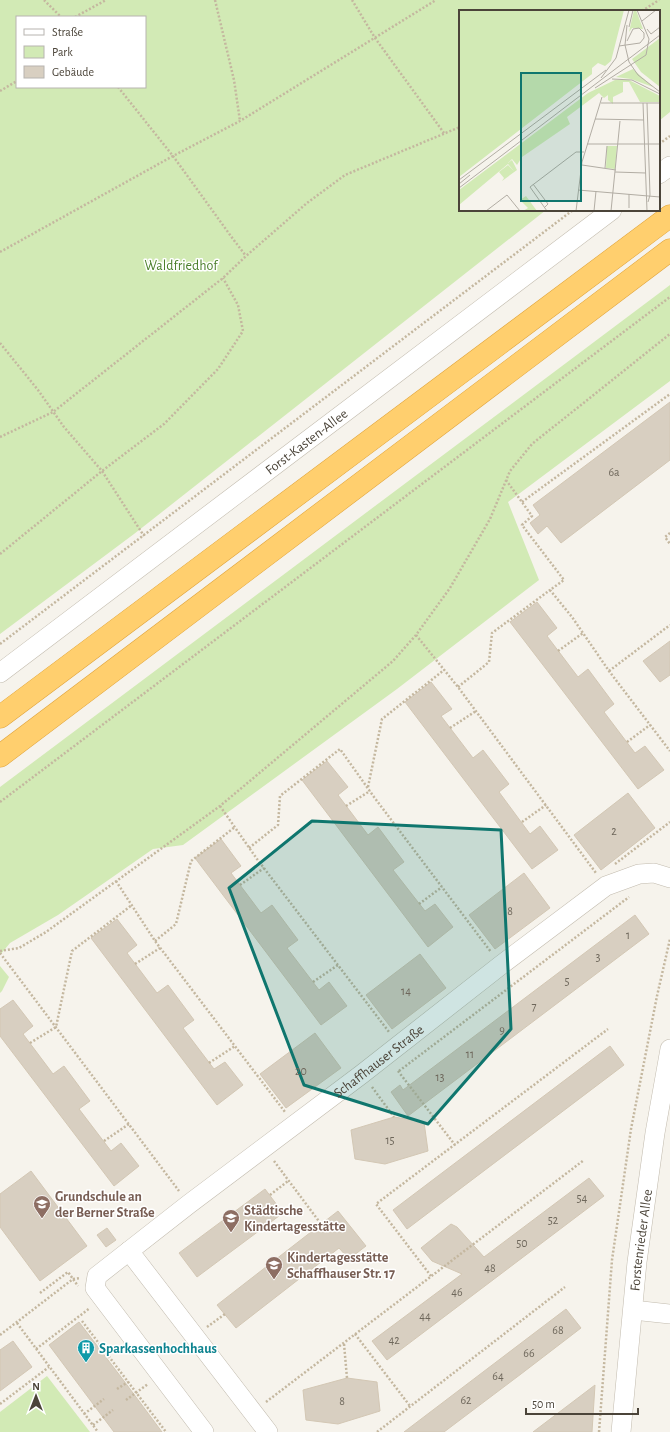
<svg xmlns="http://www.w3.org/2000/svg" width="670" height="1432" viewBox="0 0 670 1432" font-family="'Alegreya Sans',sans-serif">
<rect width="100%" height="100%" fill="#f6f3ec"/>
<g fill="#d2eab5" fill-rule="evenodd">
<path d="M0,0H670V112L659,121V11H460V210H546L134,534L0,634ZM17,17H145V87H17Z"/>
<polygon points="670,285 670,381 508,502 539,580 397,689 183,845 153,849 58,915 10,943 0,955 0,787"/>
<polygon points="0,966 9,977 2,991 0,993"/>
<polygon points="47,1376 90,1432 0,1432 0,1412"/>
</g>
<g fill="#d8cfc1" stroke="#d3c7b4">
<polygon points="670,402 670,460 561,543 547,526 538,534 530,523 540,515 533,505"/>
<polygon points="537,602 557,628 547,636 578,677 588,669 614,704 604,712 635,753 645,746 664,770 638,789 510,622"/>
<polygon points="670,641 670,675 660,682 643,661"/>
<polygon points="431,682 452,709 441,716 473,758 483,750 509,784 499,792 530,834 540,826 558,850 532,869 405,702"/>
<polygon points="327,761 348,787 338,795 368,835 378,827 404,862 393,870 425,911 435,904 453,927 428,947 302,780"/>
<polygon points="628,793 655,828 601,870 574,835"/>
<polygon points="221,839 241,866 231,873 261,913 272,905 298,940 287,948 319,990 329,982 347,1006 321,1025 195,858"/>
<polygon points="524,873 550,908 495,949 469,915"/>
<polygon points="635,915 649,934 408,1116 391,1092 400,1085 403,1090"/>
<polygon points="117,919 137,945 127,953 157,993 168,985 194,1020 183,1028 192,1040 214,1069 225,1062 243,1085 217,1105 91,938"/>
<polygon points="420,954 446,988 392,1029 366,995"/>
<polygon points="13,1000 33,1026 23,1034 53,1074 64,1066 90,1101 79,1109 111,1151 121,1143 139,1166 114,1186 0,1036 0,1009"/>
<polygon points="315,1033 341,1068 286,1108 260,1074"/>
<polygon points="610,1046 624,1065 407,1229 393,1210"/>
<polygon points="394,1117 424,1122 428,1151 385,1164 355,1159 351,1130"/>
<polygon points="31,1171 87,1246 40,1281 0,1227 0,1194"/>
<polygon points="589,1178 604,1196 387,1360 372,1341 462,1274 432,1261 421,1248 451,1224 457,1227 484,1257"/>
<polygon points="265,1189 283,1213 197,1277 179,1253"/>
<polygon points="338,1211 366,1246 349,1259 339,1248 236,1328 217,1305"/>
<polygon points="107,1228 116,1240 106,1247 97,1235"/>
<polygon points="566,1309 581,1328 521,1374 444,1432 404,1432"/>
<polygon points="79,1322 124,1381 162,1432 114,1432 49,1345"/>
<polygon points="13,1341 32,1367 0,1391 0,1350"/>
<polygon points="347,1378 377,1382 380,1411 338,1424 306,1420 303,1390"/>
<polygon points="595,1385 592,1432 533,1432"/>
</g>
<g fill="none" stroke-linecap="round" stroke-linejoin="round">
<defs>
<g id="minor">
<polyline points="659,174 670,166"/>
<path id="s1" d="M0,673L612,210"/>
<polyline points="129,1251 268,1432"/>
<polyline points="633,1310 670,1314"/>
<path id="s2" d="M204,1432L95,1288L97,1276L189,1204L362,1074L501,965L606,886L639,874L654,873L670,878"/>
<path id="s3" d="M621,1432L637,1262L655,1133L670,1049"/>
</g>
<g id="highway">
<polyline points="0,717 670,216"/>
<polyline points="0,756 670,250"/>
</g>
</defs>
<use href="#minor" stroke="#c2bbae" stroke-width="20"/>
<use href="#highway" stroke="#e0a43c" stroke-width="23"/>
<g stroke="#c4b79f" stroke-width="2.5" stroke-dasharray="2 2" stroke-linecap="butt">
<polyline points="44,0 61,17"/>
<polyline points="215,0 234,80 240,121"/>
<polyline points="352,0 375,38 444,133"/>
<polyline points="642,11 659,0"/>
<polyline points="75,17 106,0"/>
<polyline points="118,87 173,156 233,239 246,256"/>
<polyline points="0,91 17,81"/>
<polyline points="659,144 670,136"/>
<polyline points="0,252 173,156 240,121 436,0"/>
<polyline points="0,343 38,390 64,427 102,471 144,536"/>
<polyline points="0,437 53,412 223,278 246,256 307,203 345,175 460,127"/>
<polyline points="506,480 532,516 522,525 564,580 550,590 572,617 609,671 670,751"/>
<polyline points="522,502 670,394"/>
<polyline points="670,533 665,537 670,544"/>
<polyline points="0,554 102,471 164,424 218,369 243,331 238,305 223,278"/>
<polyline points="416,635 458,687 596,873"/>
<polyline points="0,644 573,210"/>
<polyline points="558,651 583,633"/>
<polyline points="609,671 670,625"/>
<polyline points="458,687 489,662 492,633 550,590"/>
<polyline points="450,728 476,711"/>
<polyline points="627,742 650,725"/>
<polyline points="368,787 382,719 444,670"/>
<polyline points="0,802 670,297"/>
<polyline points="220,806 257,859 389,1032"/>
<polyline points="346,806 370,791"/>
<polyline points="522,822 546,805"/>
<polyline points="249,848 278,825 280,796 340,749 374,797 491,952"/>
<polyline points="615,864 670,822"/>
<polyline points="116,881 155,941 285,1112"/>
<polyline points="240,885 264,868"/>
<polyline points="419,904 442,887"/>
<polyline points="155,941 176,924 191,861 235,827"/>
<polyline points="0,951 19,948 46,932 220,806 393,661 416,635 450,588 490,519 510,471 532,444 670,334"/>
<polyline points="0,953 179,1191"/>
<polyline points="135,964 160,948"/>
<polyline points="313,982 338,965"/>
<polyline points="30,1043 56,1027 72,951 132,905"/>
<polyline points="209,1063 235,1046"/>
<polyline points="398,1071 455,1145"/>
<polyline points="399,1071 629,897"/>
<polyline points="372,1087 394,1117"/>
<polyline points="104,1141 129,1124"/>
<polyline points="274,1161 321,1224"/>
<polyline points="270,1195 288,1181"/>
<polyline points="431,1276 376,1204 608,1029"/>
<polyline points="40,1293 68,1272 78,1286"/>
<polyline points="82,1321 166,1432"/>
<polyline points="17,1323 98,1432"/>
<polyline points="207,1327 225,1314"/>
<polyline points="355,1334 410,1406"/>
<polyline points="0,1335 73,1279 80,1278"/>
<polyline points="344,1344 347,1378"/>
<polyline points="36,1349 90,1308"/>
<polyline points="117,1389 128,1382"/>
<polyline points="126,1400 148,1384"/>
<polyline points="266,1402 584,1160"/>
<polyline points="0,1404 49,1367"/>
<polyline points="84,1414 104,1399"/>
<polyline points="93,1425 113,1410"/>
<polyline points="377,1432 565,1287"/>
<polyline points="599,1432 612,1260 631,1129 657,996 670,939"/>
</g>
<use href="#minor" stroke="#fff" stroke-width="19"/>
<use href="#highway" stroke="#ffcf6e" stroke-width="22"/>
</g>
<path fill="#0f766e" fill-opacity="0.2" stroke="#0f766e" stroke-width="3" stroke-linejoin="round" d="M312,821L501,830L511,1029L428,1124L304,1085L229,888Z"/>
<defs>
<symbol id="school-pin" viewBox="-11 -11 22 30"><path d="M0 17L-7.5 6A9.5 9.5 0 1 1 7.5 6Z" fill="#8d6e63" stroke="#fff"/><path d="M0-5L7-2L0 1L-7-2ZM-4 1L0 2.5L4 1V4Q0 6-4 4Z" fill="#fff"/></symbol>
<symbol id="building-pin" viewBox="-11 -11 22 30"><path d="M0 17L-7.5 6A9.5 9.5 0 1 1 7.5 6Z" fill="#0f9aa8" stroke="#fff"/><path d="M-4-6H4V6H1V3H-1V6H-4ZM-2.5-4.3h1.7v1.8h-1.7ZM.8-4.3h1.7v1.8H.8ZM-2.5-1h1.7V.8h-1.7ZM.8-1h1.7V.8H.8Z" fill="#fff"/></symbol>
</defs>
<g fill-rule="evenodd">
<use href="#school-pin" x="32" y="1194" width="20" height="27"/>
<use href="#school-pin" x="221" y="1208" width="20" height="27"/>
<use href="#school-pin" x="264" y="1255" width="20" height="27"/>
<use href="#building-pin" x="76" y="1338" width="20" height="27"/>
</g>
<g text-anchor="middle" stroke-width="3" stroke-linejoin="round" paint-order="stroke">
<g font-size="12" fill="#6e675b">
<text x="614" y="476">6a</text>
<text x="614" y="835">2</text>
<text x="510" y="915">8</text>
<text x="628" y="939">1</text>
<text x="598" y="961">3</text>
<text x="567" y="985">5</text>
<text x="406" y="995">14</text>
<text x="534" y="1010">7</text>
<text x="502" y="1034">9</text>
<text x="470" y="1058">11</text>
<text x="301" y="1075">20</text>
<text x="440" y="1081">13</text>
<text x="390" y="1144">15</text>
<text x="582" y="1202">54</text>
<text x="553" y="1224">52</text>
<text x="522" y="1247">50</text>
<text x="490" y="1272">48</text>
<text x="457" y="1296">46</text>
<text x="425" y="1320">44</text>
<text x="558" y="1334">68</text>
<text x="394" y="1344">42</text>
<text x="529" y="1357">66</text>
<text x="498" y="1380">64</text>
<text x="466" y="1404">62</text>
<text x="342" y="1405">8</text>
</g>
<g font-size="14" fill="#4a7f2a" stroke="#fff">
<text x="181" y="270">Waldfriedhof</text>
</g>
<g font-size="14" fill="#4b4439" stroke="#fff">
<text dy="5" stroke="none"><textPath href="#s1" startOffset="384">Forst-Kasten-Allee</textPath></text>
<text dy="5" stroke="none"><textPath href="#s2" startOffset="547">Schaffhauser Straße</textPath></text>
<text dy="5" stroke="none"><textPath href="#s3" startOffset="193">Forstenrieder Allee</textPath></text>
</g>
<g font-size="14" font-weight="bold" fill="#785e54" stroke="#fff" text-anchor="start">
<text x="55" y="1201">Grundschule an<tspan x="55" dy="16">der Berner Straße</tspan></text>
<text x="244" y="1215">Städtische<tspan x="244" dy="16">Kindertagesstätte</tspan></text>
<text x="287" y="1262">Kindertagesstätte<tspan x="287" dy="16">Schaffhauser Str. 17</tspan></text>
</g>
<g font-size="14" font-weight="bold" fill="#0d838f" stroke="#fff" text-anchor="start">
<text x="99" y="1353">Sparkassenhochhaus</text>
</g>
</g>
<g transform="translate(459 10)">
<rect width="201" height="201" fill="#f6f3ec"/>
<path d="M0,0H165L152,51L146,56L139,53L133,58V64L0,167ZM175,0H177L184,19L173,18L170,22ZM201,28V77L182,62L173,49ZM174,59L194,77L172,69L157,67ZM156,70H170L201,86V92H181L170,72H164V82L154,87V94L149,90V85L145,88L140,83L108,107L111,114L63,147L58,155L53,149L49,153L53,150L58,160L43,171L45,168L40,162L49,155L55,161L49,154L0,195V180L129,83ZM148,136H158L156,159L147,158ZM67,186L78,201H64L69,198L61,190Z" fill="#d2eab5"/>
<path fill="none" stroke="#b2ada4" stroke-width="1" d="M183,11L197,0M168,15L166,35L170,52L179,65L201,82M170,17L174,0M188,19L192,24L201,17M160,36L181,33L185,28V23L180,18L174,19L168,31M201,37V71M142,68L157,48L170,0M153,69L173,70L201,84M136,78L187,45L190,29L178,0M142,93H201M184,93L188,201M188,93L191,185L189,192M136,109L185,110M128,134H201M123,155L157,160M146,158L148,136M156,162L187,163M0,170L147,60M0,174L11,165M74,174L89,194L86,197M0,178L201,25M119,180L201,187M170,198V184M27,201L48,185L61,201M88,201L71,177L117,142H125M117,201L123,152L143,87M135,201L137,181M152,201L161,111"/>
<path fill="#0f766e" fill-opacity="0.15" stroke="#0f766e" stroke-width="2" d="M62,63H122V191H62Z"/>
<rect width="201" height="201" fill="none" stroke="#4b4439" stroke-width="2"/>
</g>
<rect x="16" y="16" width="130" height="72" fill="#ffffff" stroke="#b7b4b0"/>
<rect x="24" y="29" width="20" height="6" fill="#ffffff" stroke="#b7b4b0"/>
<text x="52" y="36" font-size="12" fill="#4b4439">Straße</text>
<rect x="24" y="46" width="20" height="12" fill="#d2eab5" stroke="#b7b4b0"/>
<text x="52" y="56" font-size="12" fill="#4b4439">Park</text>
<rect x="24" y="66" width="20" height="12" fill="#d8cfc1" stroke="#b7b4b0"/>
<text x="52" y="76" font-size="12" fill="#4b4439">Gebäude</text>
<g transform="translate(36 1396)" stroke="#ffffff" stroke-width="3" paint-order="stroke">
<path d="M0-3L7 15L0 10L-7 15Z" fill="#4b4439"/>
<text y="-6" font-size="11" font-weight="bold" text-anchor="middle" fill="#4b4439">N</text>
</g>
<path d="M526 1408v6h112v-6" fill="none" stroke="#4b4439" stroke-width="2"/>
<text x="532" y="1408" font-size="12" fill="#4b4439" stroke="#ffffff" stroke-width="3" paint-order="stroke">50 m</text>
</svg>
